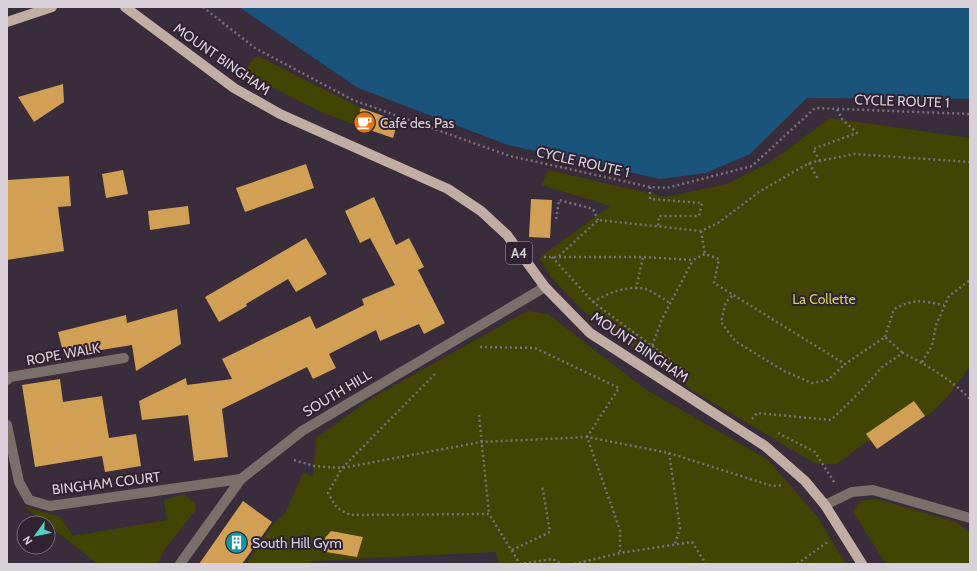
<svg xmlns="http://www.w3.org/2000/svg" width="977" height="571" viewBox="0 0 977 571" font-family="Cabin,sans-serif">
<rect width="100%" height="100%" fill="#392c3b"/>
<g fill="#414402">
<polygon points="254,57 260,57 361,108 355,125 319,111 248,75 248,67"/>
<polygon points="830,118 970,138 970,366 948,396 930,414 866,442 837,464 816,464 695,392 613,334 582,310 550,276 539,258 610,206 542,185 548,170 666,197 727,184 769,163"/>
<polygon points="527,311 548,314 645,389 767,459 817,516 846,564 499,564 496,552 312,561 310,564 246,564 274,523 285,514 303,473 313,476 316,438 372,398"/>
<polygon points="184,494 195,504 195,511 165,549 157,564 98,564 48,525 48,523 45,523 23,506 60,517 73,536 167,520 164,500"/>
<polygon points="877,499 956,522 970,533 970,564 886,564 853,512 860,501"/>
</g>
<polygon fill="#1a537b" points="239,7 970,7 970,99 807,98 750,154 706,173 660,179 508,145 358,88"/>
<g fill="#d1a055">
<polygon points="63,84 64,102 34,122 18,97"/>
<polygon points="361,108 398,121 393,138 355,125"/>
<polygon points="306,164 314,188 245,212 236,188"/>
<polygon points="123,170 128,194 106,198 102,174"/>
<polygon points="69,176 71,206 58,207 64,251 7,260 7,180"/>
<polygon points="374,197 396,245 409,238 424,267 418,270 445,323 424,334 419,324 380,341 376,330 329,354 336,368 313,379 307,367 222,409 228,457 194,461 188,415 142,420 139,401 186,378 187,385 232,379 222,359 310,316 316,329 364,305 362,299 395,285 370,238 360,243 345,211"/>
<polygon points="531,199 552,200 550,238 529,237"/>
<polygon points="188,206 190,224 150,230 148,211"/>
<polygon points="306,238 327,274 296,292 288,279 246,304 247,306 219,322 205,297"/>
<polygon points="177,309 181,344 136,371 132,345 64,356 58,332 126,315 127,323"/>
<polygon points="60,379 63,402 102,396 109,438 136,434 141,466 105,472 102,456 35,467 22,385"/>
<polygon points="914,401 925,416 877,449 866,434"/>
<polygon points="243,501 272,522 242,564 199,564"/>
<polygon points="331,531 363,537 357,557 326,552 325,538"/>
</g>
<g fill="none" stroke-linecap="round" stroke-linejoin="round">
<g stroke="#7b707d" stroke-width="2.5" stroke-dasharray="2 3" stroke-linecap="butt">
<polyline points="203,7 255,48 353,100 510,156 650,187 667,188 752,166 815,108 970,114"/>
<polyline points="820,161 813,149 857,133 842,119 837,109"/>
<polyline points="809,163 818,179"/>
<polyline points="650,187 650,199 702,203 699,216 659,216 658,227"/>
<polyline points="556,219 559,200 593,209 598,220"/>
<polyline points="701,231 705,254"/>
<polyline points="559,256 598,220 701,231 718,223 759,192 809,163 854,154 970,162"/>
<polyline points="544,257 643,257 693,260 705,254 719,259 714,283 845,364 885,337 903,353"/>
<polyline points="552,257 593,302 652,346 662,319 693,260"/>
<polyline points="636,289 643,257"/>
<polyline points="732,296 726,302 721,322 735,341 784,371 812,383 828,380 845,364"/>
<path d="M593,302C608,293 627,285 646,289C654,292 663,299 670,303"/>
<path d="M885,337L894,309C916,298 921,301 944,305"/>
<polyline points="652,346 687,373"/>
<polyline points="480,347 535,348 619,388 587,437 620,530 620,553"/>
<polyline points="922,362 932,346 936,325 949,296 970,280"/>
<polyline points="435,374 342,468 328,493 337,508 350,515 489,514 520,564 553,559 561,564"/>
<polyline points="479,415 489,514"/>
<path d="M752,419L757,413L831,420L861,391L882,367L903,353C927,365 952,380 970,399"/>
<polyline points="778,433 815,452 834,482"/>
<polyline points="669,453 680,528 675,544"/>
<polyline points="294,460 314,466 342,468 481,442 587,437 669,453 772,486 783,485"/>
<polyline points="512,550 550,532 542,485"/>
<polyline points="574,564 620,553 692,542 706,564"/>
<polyline points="797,564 829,541"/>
</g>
<g stroke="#7a706b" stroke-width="10">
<polyline points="7,380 10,377 124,358"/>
<polyline points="7,425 19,482 29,500 50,506 241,479"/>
<polyline points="825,505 852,492 873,490 970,518"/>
<polyline points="180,564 241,479 302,431 545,287"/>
</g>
<g stroke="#c2ada4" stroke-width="10">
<polyline points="125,7 234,88 280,114 448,189 481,211 507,235 545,287 590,333 765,446 805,481 825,505 862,564"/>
<polyline points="7,22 52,7"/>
</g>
</g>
<defs>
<symbol id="cafe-disc" viewBox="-11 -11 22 22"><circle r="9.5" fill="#e8710a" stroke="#2f2231"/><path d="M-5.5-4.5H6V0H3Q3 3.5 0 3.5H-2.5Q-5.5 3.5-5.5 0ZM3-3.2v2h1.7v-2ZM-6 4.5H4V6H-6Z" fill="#fff"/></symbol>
<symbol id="building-disc" viewBox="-11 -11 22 22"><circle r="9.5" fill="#0f9aa8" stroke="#2f2231"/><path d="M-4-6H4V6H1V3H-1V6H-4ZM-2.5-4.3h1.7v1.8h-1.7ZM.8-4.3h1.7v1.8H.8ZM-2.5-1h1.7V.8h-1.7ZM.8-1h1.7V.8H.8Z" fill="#fff"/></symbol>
</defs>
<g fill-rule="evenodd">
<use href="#cafe-disc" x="352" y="110" width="25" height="25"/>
<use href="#building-disc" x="224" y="530" width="25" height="25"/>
</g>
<g text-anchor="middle" stroke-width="4" stroke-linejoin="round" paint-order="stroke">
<rect fill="#2f2231" stroke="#a69ca7" stroke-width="1" x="506" y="242" width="26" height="22" rx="3"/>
<g font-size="13" font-weight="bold" fill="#d9d0da">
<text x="519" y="258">A4</text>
</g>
<g font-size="14" fill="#d9d0da" stroke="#2f2231">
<text transform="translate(222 59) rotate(35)" y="5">MOUNT BINGHAM</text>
<text transform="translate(902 101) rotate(2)" y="5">CYCLE ROUTE 1</text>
<text transform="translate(583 162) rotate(13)" y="5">CYCLE ROUTE 1</text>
<text transform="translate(640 347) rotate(34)" y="5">MOUNT BINGHAM</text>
<text transform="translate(63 354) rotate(-10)" y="5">ROPE WALK</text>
<text transform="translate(337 393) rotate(-31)" y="5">SOUTH HILL</text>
<text transform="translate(106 483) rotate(-7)" y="5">BINGHAM COURT</text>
</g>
<g font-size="14" fill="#d9d0da" stroke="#2f2231" text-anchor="start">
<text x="380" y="128">Café des Pas</text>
<text x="252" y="548">South Hill Gym</text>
</g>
<g font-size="14" fill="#ccd460" stroke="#2f2231">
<text x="824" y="304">La Collette</text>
</g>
</g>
<rect width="977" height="571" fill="none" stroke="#d9d0da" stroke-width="16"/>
<g transform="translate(36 535) rotate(237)"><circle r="19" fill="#2f2231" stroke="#736875"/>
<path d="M0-3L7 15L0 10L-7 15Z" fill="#58cebf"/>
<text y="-6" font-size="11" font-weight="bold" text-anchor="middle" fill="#d9d0da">N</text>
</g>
</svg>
